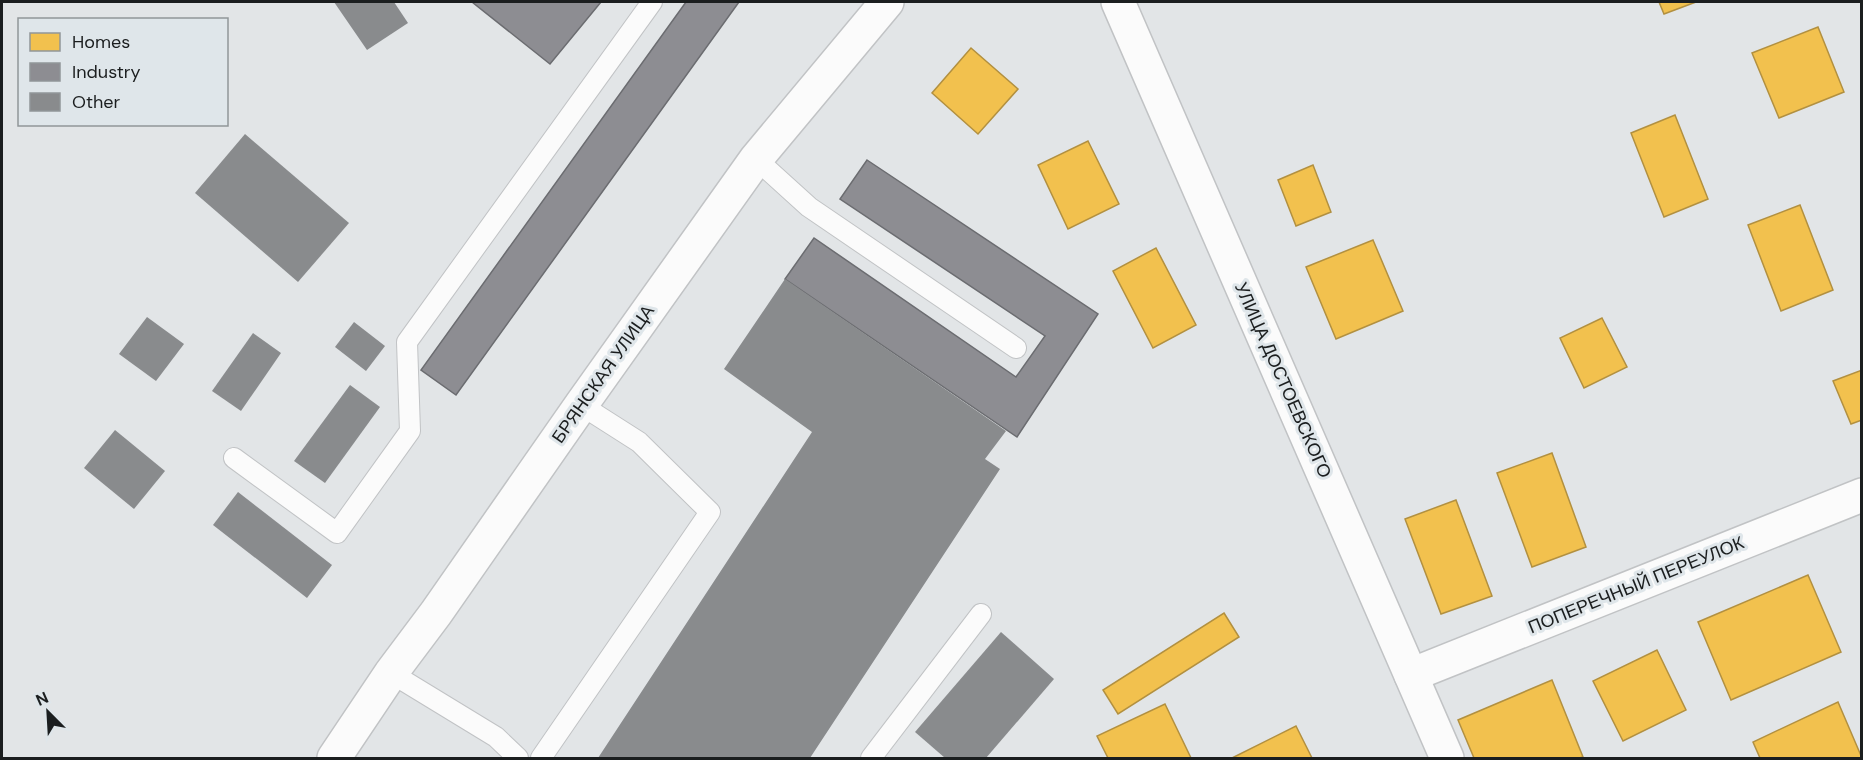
<svg xmlns="http://www.w3.org/2000/svg" width="1863" height="760" viewBox="0 0 1863 760" font-family="'DM Sans',sans-serif">
<rect width="100%" height="100%" fill="#e2e5e7"/>
<g fill="#f2c14e" stroke="#b29040" stroke-width="1.5">
<polygon points="1659,2 1696,2 1664,14"/>
<polygon points="1818,27 1844,92 1779,118 1752,53"/>
<polygon points="971,48 1018,89 978,134 932,93"/>
<polygon points="1675,115 1708,199 1664,217 1631,133"/>
<polygon points="1088,141 1119,204 1068,229 1038,165"/>
<polygon points="1313,165 1331,212 1296,226 1278,180"/>
<polygon points="1800,205 1833,290 1781,311 1748,225"/>
<polygon points="1373,240 1403,311 1336,339 1306,267"/>
<polygon points="1156,248 1196,325 1153,348 1113,271"/>
<polygon points="1602,318 1627,367 1584,388 1560,338"/>
<polygon points="1862,370 1862,420 1851,424 1833,381"/>
<polygon points="1552,453 1586,547 1532,567 1497,473"/>
<polygon points="1456,500 1492,596 1441,614 1405,519"/>
<polygon points="1808,575 1841,652 1731,700 1698,622"/>
<polygon points="1224,613 1239,637 1118,714 1103,690"/>
<polygon points="1657,650 1686,710 1623,741 1593,681"/>
<polygon points="1552,680 1583,757 1579,758 1474,758 1458,720"/>
<polygon points="1838,702 1862,758 1760,758 1753,742"/>
<polygon points="1165,704 1191,758 1108,758 1097,736"/>
<polygon points="1296,726 1312,758 1232,758"/>
</g>
<g fill="#8d8d92" stroke="#6b6c70" stroke-width="1.5">
<polygon points="472,2 601,2 550,64"/>
<polygon points="686,2 739,2 456,395 421,370"/>
<polygon points="867,160 1098,314 1017,437 785,279 814,238 1016,377 1045,336 840,199"/>
</g>
<g fill="#898b8d">
<polygon points="334,2 394,2 408,23 367,50"/>
<polygon points="245,134 349,223 298,282 195,193"/>
<polygon points="785,279 1006,431 985,459 1000,469 810,758 598,758 812,432 724,369"/>
<polygon points="147,317 184,344 156,381 119,354"/>
<polygon points="354,322 385,346 366,371 335,347"/>
<polygon points="253,333 281,353 241,411 212,391"/>
<polygon points="350,385 380,407 325,483 294,461"/>
<polygon points="115,430 165,471 134,509 84,468"/>
<polygon points="238,492 332,565 307,598 213,525"/>
<polygon points="1001,632 1054,679 986,758 945,758 915,732"/>
</g>
<g fill="none" stroke-linecap="round" stroke-linejoin="round">
<defs>
<g id="service">
<polyline points="756,159 809,207 1016,348"/>
<polyline points="234,458 337,533 410,431 407,342 652,2"/>
<polyline points="391,673 496,737 518,758"/>
<polyline points="541,758 710,512 639,442 581,405"/>
<polyline points="871,758 981,614"/>
</g>
<g id="minor">
<polyline points="1118,2 1447,758"/>
<polyline points="1411,675 1862,495"/>
</g>
<polyline id="trunk" points="334,758 391,673 436,613 581,405 756,159 887,2"/>
</defs>
<use href="#service" stroke="#c1c3c5" stroke-width="22"/>
<use href="#minor" stroke="#c1c3c5" stroke-width="36"/>
<use href="#trunk" stroke="#c1c3c5" stroke-width="36"/>
<use href="#service" stroke="#fbfbfb" stroke-width="20"/>
<use href="#minor" stroke="#fbfbfb" stroke-width="33"/>
<use href="#trunk" stroke="#fbfbfb" stroke-width="33"/>
</g>
<g text-anchor="middle" stroke-width="6" stroke-linejoin="round" paint-order="stroke">
<g font-size="18" fill="#1b1e1f" stroke="#dfe6ea">
<text transform="translate(603 374) rotate(-55)" y="6">БРЯНСКАЯ УЛИЦА</text>
<text transform="translate(1283 380) rotate(66)" y="6">УЛИЦА ДОСТОЕВСКОГО</text>
<text transform="translate(1636 585) rotate(-22)" y="6">ПОПЕРЕЧНЫЙ ПЕРЕУЛОК</text>
</g>
</g>
<rect width="1863" height="760" fill="none" stroke="#1b1e1f" stroke-width="6"/>
<rect x="18" y="18" width="210" height="108" fill="#dfe6ea" stroke="#919699" stroke-width="1.5"/>
<rect x="30" y="33" width="30" height="18" fill="#f2c14e" stroke="#919699" stroke-width="1.5"/>
<text x="72" y="48" font-size="18" fill="#1b1e1f">Homes</text>
<rect x="30" y="63" width="30" height="18" fill="#8d8d92" stroke="#919699" stroke-width="1.5"/>
<text x="72" y="78" font-size="18" fill="#1b1e1f">Industry</text>
<rect x="30" y="93" width="30" height="18" fill="#898b8d" stroke="#919699" stroke-width="1.5"/>
<text x="72" y="108" font-size="18" fill="#1b1e1f">Other</text>
<g transform="translate(48 712) rotate(336)" stroke="#dfe6ea" stroke-width="4.5" paint-order="stroke">
<path d="M0-4.5L10 22L0 15L-10 22Z" fill="#1b1e1f"/>
<text y="-9" font-size="16" font-weight="bold" text-anchor="middle" fill="#1b1e1f">N</text>
</g>
</svg>
